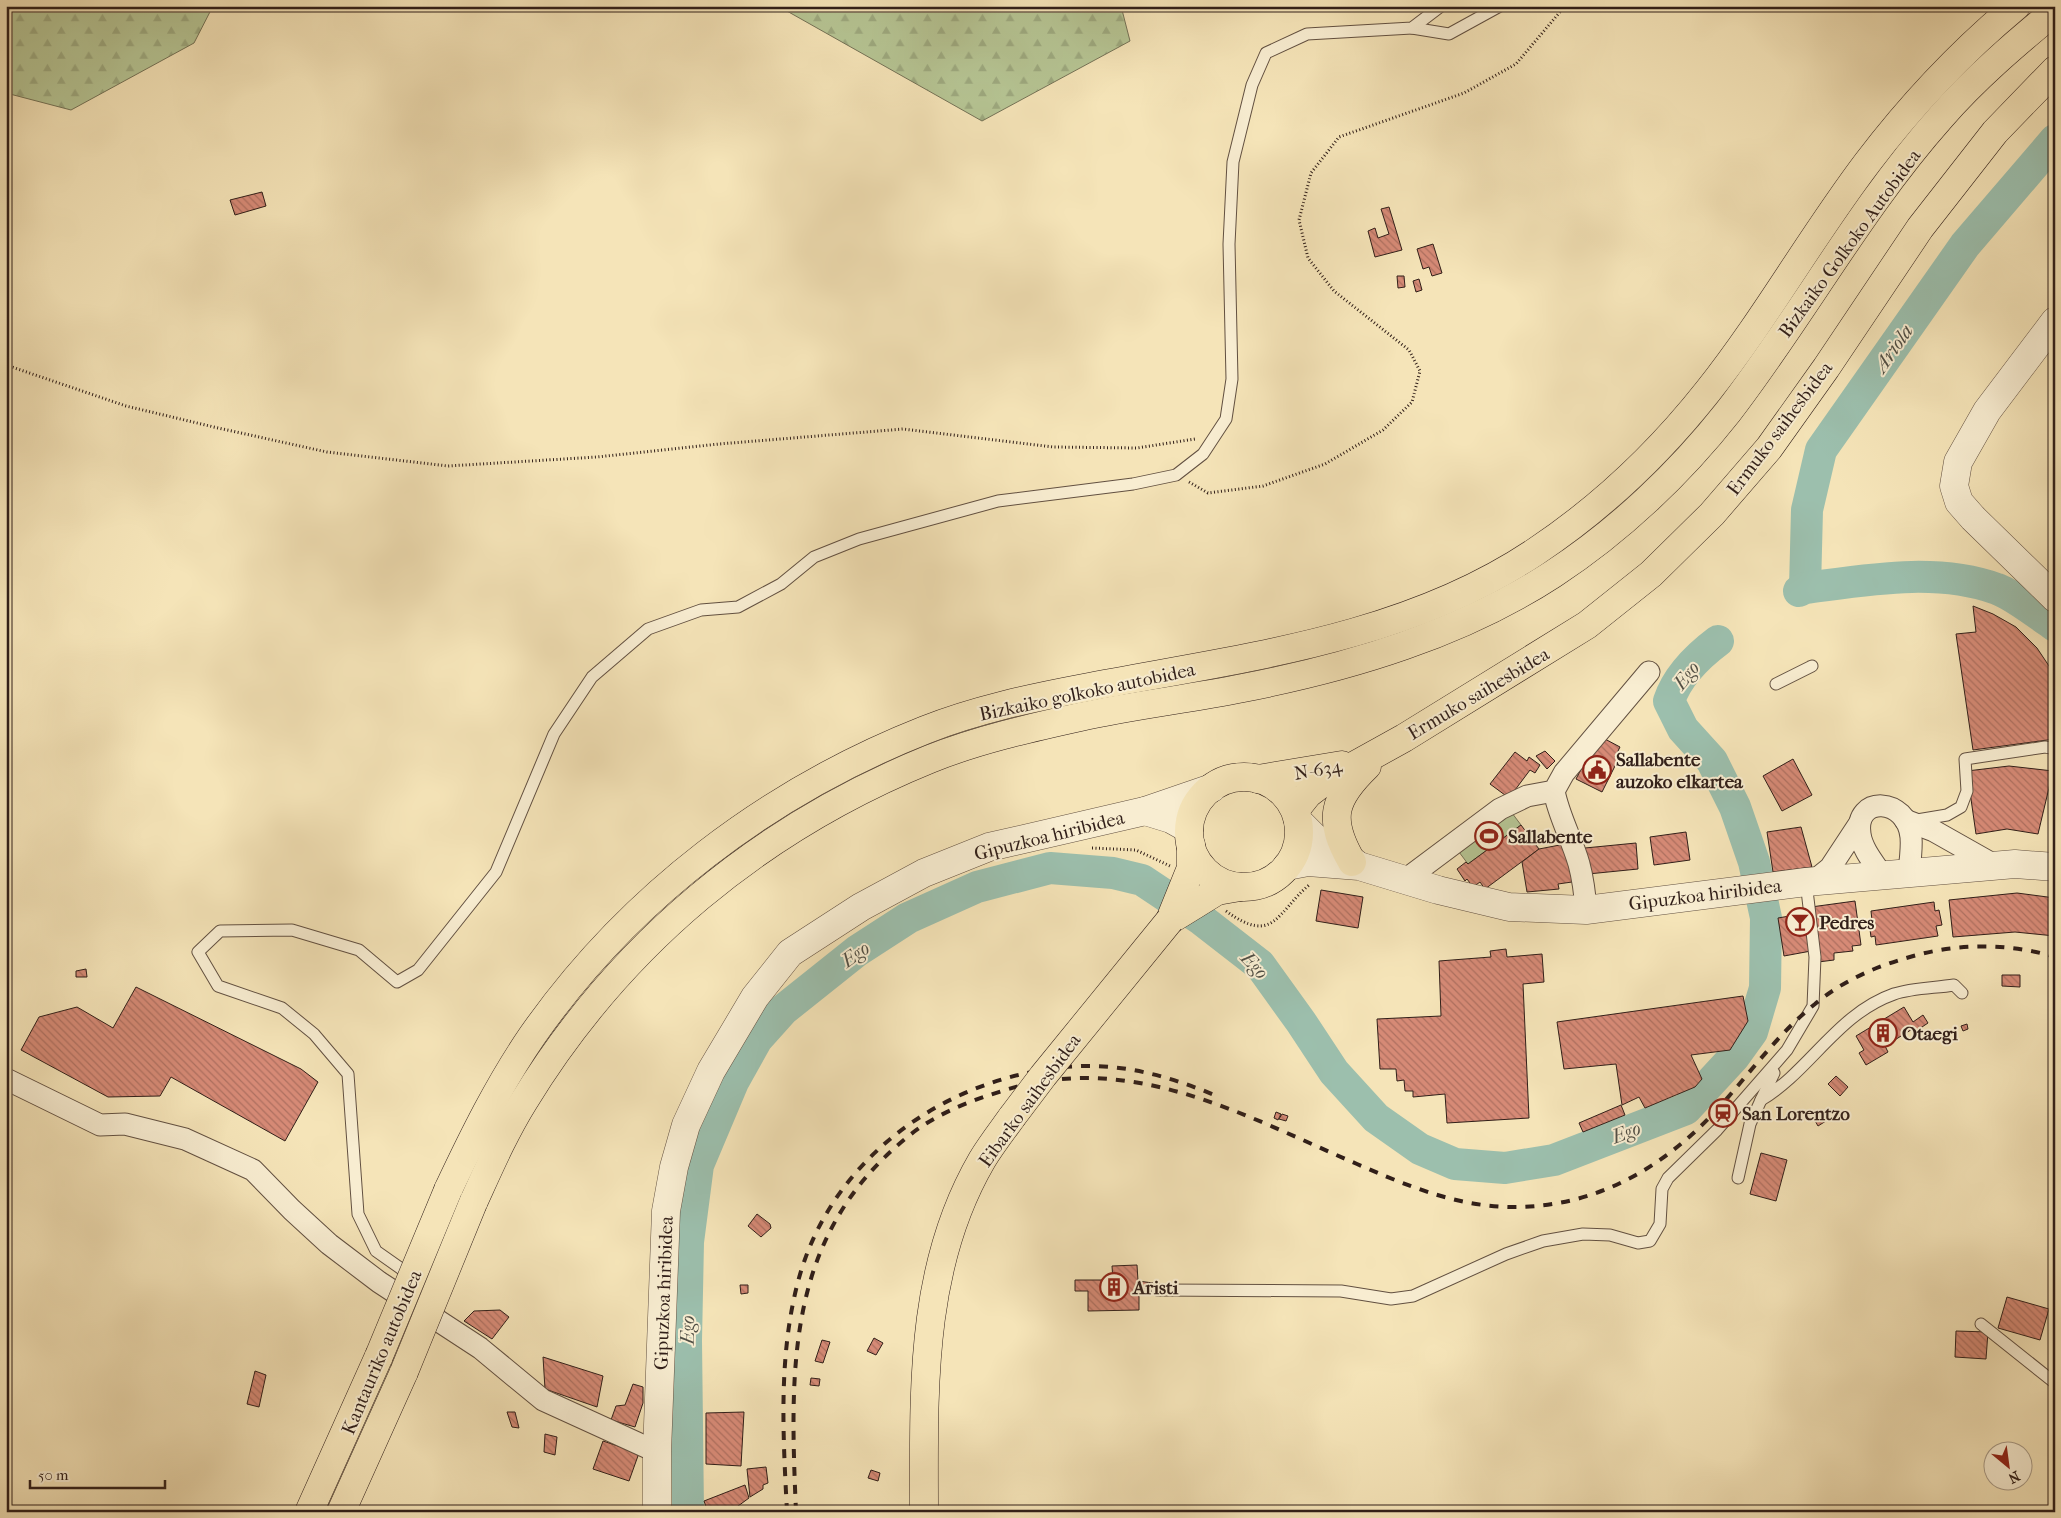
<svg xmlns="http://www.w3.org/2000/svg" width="2061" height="1518" viewBox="0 0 2061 1518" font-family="'IM FELL French Canon',serif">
<defs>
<pattern id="forest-firs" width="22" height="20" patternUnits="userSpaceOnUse" patternTransform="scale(1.25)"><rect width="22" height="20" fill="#b6c594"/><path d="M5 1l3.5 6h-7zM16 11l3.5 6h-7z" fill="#9da97f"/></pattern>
<pattern id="building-back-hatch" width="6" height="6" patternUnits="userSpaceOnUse" patternTransform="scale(1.25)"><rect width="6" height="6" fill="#d68a76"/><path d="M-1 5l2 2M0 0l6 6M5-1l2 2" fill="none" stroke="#ae7060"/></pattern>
</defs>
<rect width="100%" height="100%" fill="#f5e4b8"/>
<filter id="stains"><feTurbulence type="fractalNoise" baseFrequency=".004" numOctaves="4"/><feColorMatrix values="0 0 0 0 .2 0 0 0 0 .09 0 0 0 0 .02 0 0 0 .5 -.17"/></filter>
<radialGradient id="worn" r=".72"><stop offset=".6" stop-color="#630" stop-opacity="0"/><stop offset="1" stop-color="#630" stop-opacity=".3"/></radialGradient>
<g fill="url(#forest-firs)" stroke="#747256">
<polygon points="6,6 213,6 194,43 71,110 6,93"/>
<polygon points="778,6 1121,6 1130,41 982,121"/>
</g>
<polygon fill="#b6c594" stroke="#747256" points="1509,809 1521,825 1468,864 1456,848"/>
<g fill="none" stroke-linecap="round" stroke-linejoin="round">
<g stroke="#9cbfad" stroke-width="32">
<polyline points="1805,588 1807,510 1821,450 1965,245 2055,140"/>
<path d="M1799,591L1805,588C1867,580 1936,567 1997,589C2012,594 2041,616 2055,626"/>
<path d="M688,1512L686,1341L688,1242L698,1165L733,1082L757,1039L783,1010L857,951L908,918L977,887L1050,868L1113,873L1142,880L1202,920L1260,965L1301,1022L1334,1072L1376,1118L1420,1149L1455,1164L1505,1168L1554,1160L1686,1109L1734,1057L1752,1032L1765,988L1766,918L1754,862L1735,807L1712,761L1683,729L1669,701C1677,677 1698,656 1718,641"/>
</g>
</g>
<g fill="url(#building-back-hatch)" stroke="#311f19">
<polygon points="262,192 266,206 235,215 230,200"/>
<polygon points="1389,207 1402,250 1375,257 1368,231 1375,228 1378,238 1389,234 1381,209"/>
<polygon points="1433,244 1442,273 1432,276 1429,267 1423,269 1417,249"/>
<polygon points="1397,276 1404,276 1405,287 1398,288"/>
<polygon points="1419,279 1422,290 1416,292 1413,281"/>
<polygon points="1973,606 1993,614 2016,627 2037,648 2055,675 2055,739 1973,750 1956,634 1976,632"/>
<polygon points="1603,738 1620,747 1615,757 1618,760 1602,792 1576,779 1590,752"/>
<polygon points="1545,751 1555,761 1547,769 1536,756"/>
<polygon points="1515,752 1527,761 1529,757 1540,765 1535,773 1530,770 1509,798 1490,784"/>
<polygon points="1793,759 1812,795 1782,811 1763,776"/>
<polygon points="2009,766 2053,771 2038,834 2007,829 1976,834 1967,771"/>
<polygon points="2055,820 2055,835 2051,834"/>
<polygon points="1521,825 1539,849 1485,889 1480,882 1473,887 1467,879 1465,881 1457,869 1466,862 1468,864"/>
<polygon points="1801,827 1812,867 1773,872 1767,832"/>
<polygon points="1686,832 1690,860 1654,865 1650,837"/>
<polygon points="1636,843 1638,869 1588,874 1585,848"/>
<polygon points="1565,844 1569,850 1572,882 1558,884 1559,889 1527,892 1522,862 1539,849"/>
<polygon points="1321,890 1363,897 1358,928 1316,921"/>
<polygon points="2017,893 2055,898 2055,936 2015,932 1953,937 1949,900"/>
<polygon points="1855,901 1861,945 1852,946 1853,951 1834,953 1834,960 1818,962 1811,907"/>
<polygon points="1934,902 1935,911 1939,910 1942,925 1936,926 1938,936 1876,945 1875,936 1871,937 1869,922 1872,921 1871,911"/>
<polygon points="1807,913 1811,951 1784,956 1778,918"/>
<polygon points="1506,949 1507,957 1542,954 1544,982 1523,984 1529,1118 1447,1123 1445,1094 1413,1097 1413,1091 1405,1091 1404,1080 1397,1081 1396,1069 1380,1069 1377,1019 1441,1016 1439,961 1491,957 1490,951"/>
<polygon points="86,969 87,977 76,977 76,971"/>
<polygon points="2002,975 2020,975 2020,987 2002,986"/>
<polygon points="136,987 301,1069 318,1082 285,1141 171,1077 160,1096 108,1097 21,1050 39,1017 77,1007 113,1028"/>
<polygon points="1743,996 1748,1021 1730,1050 1691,1055 1702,1079 1695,1087 1645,1108 1639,1097 1622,1105 1616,1064 1564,1069 1557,1022"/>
<polygon points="1904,1007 1913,1022 1923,1015 1928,1023 1916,1031 1914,1028 1885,1046 1888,1052 1866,1065 1859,1053 1864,1050 1856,1036"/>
<polygon points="1967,1024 1968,1029 1963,1031 1961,1026"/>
<polygon points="1836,1076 1848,1087 1840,1096 1828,1084"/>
<polygon points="1621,1105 1625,1115 1583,1132 1579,1123"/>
<polygon points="1276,1112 1281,1114 1278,1120 1274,1118"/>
<polygon points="1282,1114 1288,1116 1286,1121 1279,1119"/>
<polygon points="1822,1114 1826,1121 1818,1126 1814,1119"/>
<polygon points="1761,1153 1787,1160 1776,1201 1750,1194"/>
<polygon points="757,1214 770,1224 771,1228 761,1237 748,1226"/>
<polygon points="1137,1265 1138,1281 1153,1283 1152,1292 1139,1291 1139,1310 1088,1311 1088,1291 1075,1291 1075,1280 1113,1280 1112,1266"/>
<polygon points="740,1285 748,1285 748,1293 741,1294"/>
<polygon points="2007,1297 2049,1309 2040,1340 1998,1328"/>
<polygon points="500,1310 509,1317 492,1339 464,1321 474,1311"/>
<polygon points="1956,1331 1988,1332 1986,1359 1955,1357"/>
<polygon points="874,1338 883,1343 876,1355 867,1351"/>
<polygon points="822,1340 830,1342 823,1363 815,1361"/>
<polygon points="543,1357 603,1376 597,1407 545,1389"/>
<polygon points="255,1371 266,1375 259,1407 247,1404"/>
<polygon points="811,1378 820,1379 819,1386 810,1385"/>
<polygon points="633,1384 643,1387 643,1403 635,1427 611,1420 616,1406 625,1405"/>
<polygon points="507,1412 515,1412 519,1428 512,1427"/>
<polygon points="744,1412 741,1466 706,1464 706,1413"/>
<polygon points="545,1434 557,1437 555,1455 544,1452"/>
<polygon points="603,1441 639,1453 629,1481 593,1469"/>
<polygon points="766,1467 768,1483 763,1485 763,1489 750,1497 747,1469"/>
<polygon points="871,1470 880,1473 878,1481 868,1478"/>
<polygon points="745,1485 749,1498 734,1509 735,1512 708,1512 704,1501"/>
</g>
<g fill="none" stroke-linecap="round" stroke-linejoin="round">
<defs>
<g id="service">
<polyline points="1412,28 1449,34 1500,6"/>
<polyline points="1776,684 1812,666"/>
<polyline points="1917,820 1947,815 1961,807 1967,791 1965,759 2045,747 2055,749"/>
<path d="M1774,1073L1761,1100C1810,1071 1837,1014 1894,994C1912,988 1935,988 1954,985L1962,993"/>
<polyline points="1738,1178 1750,1124 1761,1100"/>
<polyline points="1157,1290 1341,1291 1391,1299 1413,1296 1506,1254 1543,1241 1583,1234 1610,1235 1638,1243 1650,1241 1660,1224 1662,1189 1668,1178 1717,1130 1787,1050 1813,1006 1815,957 1806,882"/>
<polyline points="426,1305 420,1282 376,1251 358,1214 348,1074 314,1034 282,1008 218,986 198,952 220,931 292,930 359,950 397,982 418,970 496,872 554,734 592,677 648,629 701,610 738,607 781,584 814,557 859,539 998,501 1133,484 1176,475 1203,454 1226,419 1232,379 1229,244 1233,162 1252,85 1266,53 1307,34 1412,28 1441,6"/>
<polyline points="1981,1324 2055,1383"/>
</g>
<g id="minor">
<path d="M1554,791C1559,817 1572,839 1579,864C1583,879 1585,895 1586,910"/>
<polyline points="1905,820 1934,831 1996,866"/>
<path d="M1882,875C1874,863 1862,849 1860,834C1854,795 1907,797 1911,837C1912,849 1910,861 1909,872"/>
<polyline points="1405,880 1500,809 1527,796 1554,791 1564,773 1649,672"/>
<polyline points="1814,881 1830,868 1859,824"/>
<polyline points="6,1079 100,1125 125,1124 185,1139 253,1170 292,1210 329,1244 379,1282 480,1348 543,1400 657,1452"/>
</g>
<g id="tertiary">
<polyline points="2055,321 1987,411 1958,462 1954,486 1959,502 1973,518 2055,598"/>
<polyline points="1145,811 1171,819 1189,829"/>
<polyline points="1298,821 1318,841 1355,863"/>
<polyline points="1287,866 1308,862 1359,866 1438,890 1509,907 1586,910 1806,882 2015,864 2055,867"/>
<polyline points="657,1512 657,1452 666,1211 674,1167 686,1125 711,1071 755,997 790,953 861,907 924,873 989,847 1145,811 1212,788"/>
</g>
<g id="trunk">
<circle cx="1244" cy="832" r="55"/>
<polyline points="1258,779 1342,765"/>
<polyline points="1296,809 1308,794 1321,784 1404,738 1587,625 1651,574 1712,514 1769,448 1826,368 1920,228 1995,132 2055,70"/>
<path d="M1352,862C1327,819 1333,799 1367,766"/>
<polyline points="1170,920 1191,868 1191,845"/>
<polyline points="1170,920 1217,891 1240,887"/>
<path d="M924,1512C924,1391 919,1268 982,1160C991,1145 1002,1131 1012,1117"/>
</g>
<g id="motorway">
<path d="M448,1190C473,1137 499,1084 532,1036C629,897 768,792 925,730C975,710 1031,698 1084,688C1238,658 1402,641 1535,552C1601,508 1659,453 1708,391C1766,318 1811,237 1867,163C1911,105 1961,52 2016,6"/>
<path d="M473,1203C489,1168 504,1133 524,1101C620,944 760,828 930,759C977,740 1030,728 1080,717C1134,705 1189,699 1243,688C1351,667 1461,634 1553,574C1619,531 1680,473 1728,412C1802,316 1860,208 1941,117C1975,78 2015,44 2055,11"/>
<polyline points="309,1512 379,1356"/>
<polyline points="341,1512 404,1372"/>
</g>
</defs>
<use href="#service" stroke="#625041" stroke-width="13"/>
<use href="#minor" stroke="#625041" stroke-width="23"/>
<use href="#tertiary" stroke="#625041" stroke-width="29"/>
<use href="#trunk" stroke="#311f19" stroke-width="29"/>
<use href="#motorway" stroke="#311f19" stroke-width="29"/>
<g stroke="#311f19" stroke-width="3" stroke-dasharray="1 2.5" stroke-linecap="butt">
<polyline points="6,365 126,406 218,428 327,452 448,466 597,457 719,444 903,429 1053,447 1137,448 1195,439"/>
<polyline points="1189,482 1208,493 1263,486 1325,464 1383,430 1412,402 1420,371 1409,350 1334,291 1308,258 1299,220 1311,173 1339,137 1464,93 1516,64 1565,6"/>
<polyline points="1092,848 1136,850 1170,866"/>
<path d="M1226,911C1274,946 1277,912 1309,885"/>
</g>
<use href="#service" stroke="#f8edd1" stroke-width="11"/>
<use href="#minor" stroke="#f8edd1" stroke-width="21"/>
<use href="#tertiary" stroke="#f8edd1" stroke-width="28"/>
<use href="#trunk" stroke="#f5e4b8" stroke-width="28"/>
<use href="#motorway" stroke="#f5e4b8" stroke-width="28"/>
<g stroke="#311f19" stroke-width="4" stroke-dasharray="9 9" stroke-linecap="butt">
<path d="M787,1512C783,1434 778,1354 799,1278C834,1152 956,1070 1084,1066C1131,1065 1177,1079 1219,1097"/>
<path d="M796,1512C790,1370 785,1238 905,1139C933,1115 967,1102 1002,1091C1130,1050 1243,1115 1357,1164C1433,1197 1493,1220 1577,1199C1636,1183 1683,1148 1723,1103C1753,1069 1780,1032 1815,1004C1846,978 1882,964 1921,954C1964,943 2013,944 2055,957"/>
</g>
<defs>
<polyline id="trunk-bridge" points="1012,1117 1043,1076 1170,920"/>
<g id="motorway-bridge">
<polyline points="379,1356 448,1190"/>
<polyline points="404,1372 473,1203"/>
</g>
</defs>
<use href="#trunk-bridge" stroke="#311f19" stroke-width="29" stroke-linecap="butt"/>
<use href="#motorway-bridge" stroke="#311f19" stroke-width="29" stroke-linecap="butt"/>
<use href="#trunk-bridge" stroke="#f5e4b8" stroke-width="28"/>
<use href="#motorway-bridge" stroke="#f5e4b8" stroke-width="28"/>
</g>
<defs>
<symbol id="civic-ring" viewBox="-11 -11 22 22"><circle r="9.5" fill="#f8edd1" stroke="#8f2418" stroke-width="1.5"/><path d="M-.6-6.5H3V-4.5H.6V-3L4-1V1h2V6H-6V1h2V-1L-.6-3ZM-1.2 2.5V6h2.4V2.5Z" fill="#8f2418"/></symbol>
<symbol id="stadium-ring" viewBox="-11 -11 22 22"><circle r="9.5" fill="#f8edd1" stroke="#8f2418" stroke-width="1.5"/><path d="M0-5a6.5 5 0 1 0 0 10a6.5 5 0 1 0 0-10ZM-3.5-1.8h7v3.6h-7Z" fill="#8f2418"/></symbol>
<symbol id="bar-ring" viewBox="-11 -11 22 22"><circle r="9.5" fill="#f8edd1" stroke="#8f2418" stroke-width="1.5"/><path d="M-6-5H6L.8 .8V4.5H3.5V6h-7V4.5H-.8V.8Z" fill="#8f2418"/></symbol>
<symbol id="building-ring" viewBox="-11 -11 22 22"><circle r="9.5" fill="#f8edd1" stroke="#8f2418" stroke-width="1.5"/><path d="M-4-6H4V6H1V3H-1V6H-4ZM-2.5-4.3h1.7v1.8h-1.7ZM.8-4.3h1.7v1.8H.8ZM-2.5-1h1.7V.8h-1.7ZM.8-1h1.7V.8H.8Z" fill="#8f2418"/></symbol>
<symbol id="station-ring" viewBox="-11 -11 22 22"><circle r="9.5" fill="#f8edd1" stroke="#8f2418" stroke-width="1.5"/><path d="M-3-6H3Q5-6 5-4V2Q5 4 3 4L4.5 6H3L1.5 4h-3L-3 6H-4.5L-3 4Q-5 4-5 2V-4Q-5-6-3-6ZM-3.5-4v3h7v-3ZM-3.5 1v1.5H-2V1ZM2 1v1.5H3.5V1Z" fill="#8f2418"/></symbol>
</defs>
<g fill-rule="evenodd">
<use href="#civic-ring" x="1581" y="754" width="32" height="32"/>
<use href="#stadium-ring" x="1473" y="820" width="32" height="32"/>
<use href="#bar-ring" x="1784" y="906" width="32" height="32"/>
<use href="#building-ring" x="1867" y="1017" width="32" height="32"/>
<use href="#station-ring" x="1707" y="1097" width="32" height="32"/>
<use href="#building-ring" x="1098" y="1271" width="32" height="32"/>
</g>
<g text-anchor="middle" stroke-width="4" stroke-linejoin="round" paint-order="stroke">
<g font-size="19" fill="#311f19" stroke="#f8edd1">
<text transform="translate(1849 243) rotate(-54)" y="7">Bizkaiko Golkoko Autobidea</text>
<text transform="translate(1779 428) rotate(-53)" y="7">Ermuko saihesbidea</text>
<text transform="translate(1087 691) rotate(-12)" y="7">Bizkaiko golkoko autobidea</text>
<text transform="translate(1478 693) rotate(-31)" y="7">Ermuko saihesbidea</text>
<text transform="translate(1318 769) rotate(-10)" y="7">N-634</text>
<text transform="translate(1049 835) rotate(-14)" y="7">Gipuzkoa hiribidea</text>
<text transform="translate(1705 894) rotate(-7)" y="7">Gipuzkoa hiribidea</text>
<text transform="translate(1029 1100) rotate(-54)" y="7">Eibarko saihesbidea</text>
<text transform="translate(663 1293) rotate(-88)" y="7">Gipuzkoa hiribidea</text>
<text transform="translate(381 1352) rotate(-67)" y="7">Kantauriko autobidea</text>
</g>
<g font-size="19" font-weight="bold" fill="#311f19" stroke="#f8edd1" text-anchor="start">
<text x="1616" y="766">Sallabente<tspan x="1616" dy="22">auzoko elkartea</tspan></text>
<text x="1508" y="843">Sallabente</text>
<text x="1819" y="929">Pedres</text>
<text x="1902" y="1040">Otaegi</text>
<text x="1742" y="1120">San Lorentzo</text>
<text x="1133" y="1294">Aristi</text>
</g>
<g font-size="20" font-style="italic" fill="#514f45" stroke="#f8edd1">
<text transform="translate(1893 348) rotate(-55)" y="7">Ariola</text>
<text transform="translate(1686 675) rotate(-52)" y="7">Ego</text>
<text transform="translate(855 954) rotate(-36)" y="7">Ego</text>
<text transform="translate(1255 965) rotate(46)" y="7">Ego</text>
<text transform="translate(1626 1132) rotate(-21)" y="7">Ego</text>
<text transform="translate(687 1330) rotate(-89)" y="7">Ego</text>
</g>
</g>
<rect width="2061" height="1518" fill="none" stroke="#f5e4b8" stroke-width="25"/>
<rect x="8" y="8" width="2046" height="1503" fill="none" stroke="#311f19" stroke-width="2.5"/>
<rect x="12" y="12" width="2036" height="1493" fill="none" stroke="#311f19"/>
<g transform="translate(2008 1466) rotate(151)"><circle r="24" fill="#f8edd1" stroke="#a89b87"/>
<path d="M0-4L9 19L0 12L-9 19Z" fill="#8f2418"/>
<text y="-8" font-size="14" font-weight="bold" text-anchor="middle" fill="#311f19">N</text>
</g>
<path d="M30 1480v8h135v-8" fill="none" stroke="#311f19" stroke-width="2.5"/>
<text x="38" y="1480" font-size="15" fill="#311f19" stroke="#f8edd1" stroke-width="4" paint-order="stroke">50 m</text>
<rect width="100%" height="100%" filter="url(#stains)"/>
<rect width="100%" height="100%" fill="url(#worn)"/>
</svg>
